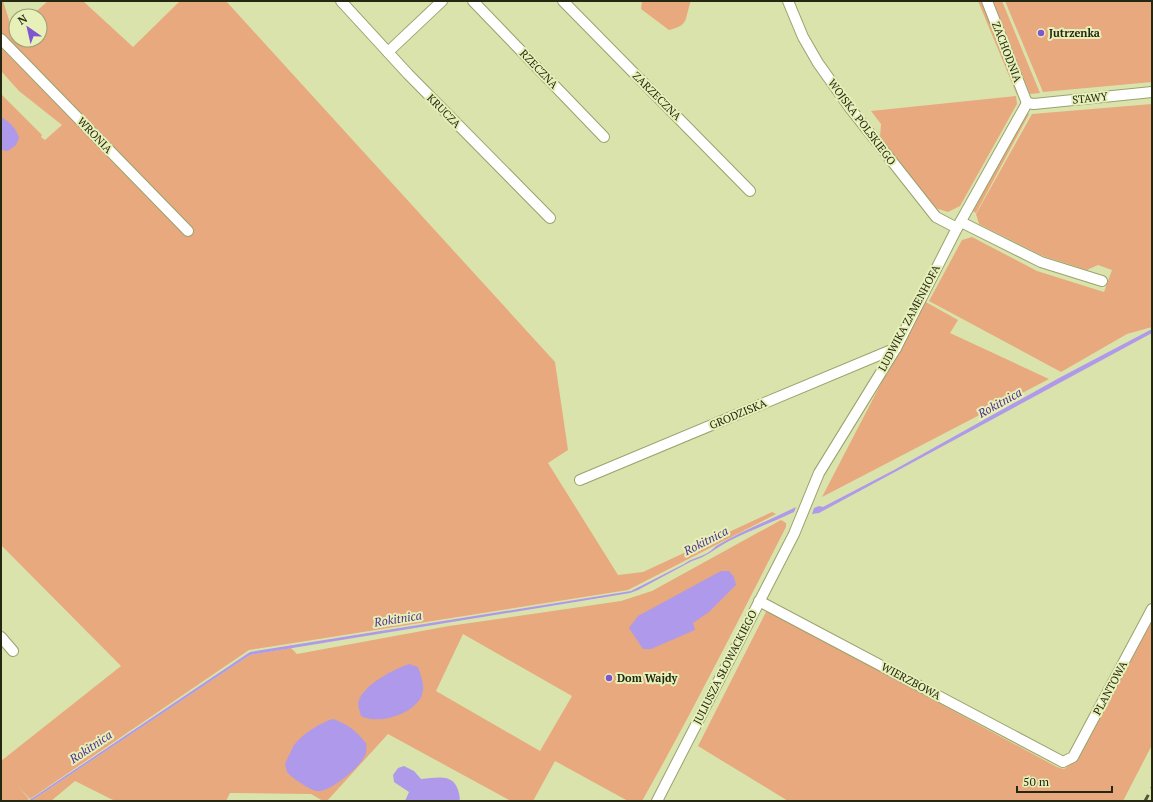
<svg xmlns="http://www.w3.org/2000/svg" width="1153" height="802" viewBox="0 0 1153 802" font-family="'PT Serif',serif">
<rect width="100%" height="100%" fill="#dae3ac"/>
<g fill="#e8a97e" fill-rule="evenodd">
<polygon points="1,1 3,1 13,32 16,30 16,40 40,40 40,16 31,16 48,1 83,1 133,47 179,2 178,1 226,1 555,362 568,450 548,463 618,575 643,572 772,512 776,514 628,590 249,650 30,799 17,785 29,799 26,801 1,801 1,761 121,666 1,545 1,94 42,135 41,137 45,140 62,125 19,91 1,71"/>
<path d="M642,1H691C684,19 690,25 669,30L641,9Z"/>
<polygon points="978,1 982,1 1019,94 1017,95"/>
<polygon points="993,1 1002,1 1040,93 1030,94"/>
<polygon points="1005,1 1152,1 1152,82 1043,92"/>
<polygon points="1016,96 1017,104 960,206 948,212 935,208 880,137 881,124 871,111"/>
<polygon points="1152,104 1152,327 1127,334 1061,372 929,301 962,240 972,237 1037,271 1104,292 1112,270 1098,265 1087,270 1043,256 979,224 976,214 1032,114"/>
<polygon points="1027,113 1029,114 976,213 971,210"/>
<polygon points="924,301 958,320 950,333 1049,379 822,497"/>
<path d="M781,520L786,523V527C739,619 693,711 642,801H628L555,761L533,801H511L388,734L327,801H323L311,794L230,793L226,801H115L75,781L51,801H31L250,655L291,648L297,654L449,626L621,601L652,591ZM463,634L572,696L540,751L436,691Z"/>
<polygon points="767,610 1057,767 1064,769 1078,759 1152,620 1152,745 1123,801 788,801 698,746"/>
</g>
<g fill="#ae99eb">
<path d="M1,117C10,122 16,128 19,138L16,145L8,151L1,150Z"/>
<polygon points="1152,329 1152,333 819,513 812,514 814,508 819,506 823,507 894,470 1059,378"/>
<path d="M796,507L794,512C773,522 751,530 729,541C716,548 706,557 692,561L638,590L630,593L250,655L31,801H28L250,652L631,591L684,564C692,558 701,557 709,552C712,550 714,548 716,546C742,531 770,520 796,507Z"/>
<polygon points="721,571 729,571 734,577 736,585 709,612 693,623 695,630 651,649 643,649 629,628 638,616"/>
<path d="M409,664L418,667C421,676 426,688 421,697C412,715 378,725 361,716C360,711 357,705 359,700C366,683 393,670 409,664Z"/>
<path d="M333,719C349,725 355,730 366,743C366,746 367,750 366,753C363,765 330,793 317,791C310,790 292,778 288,773C286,771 286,767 285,764C287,759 290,753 293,747C300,735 320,723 333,719Z"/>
<path d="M404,766L414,771L421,779C442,777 457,773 460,799L458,801H405L409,792L394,782L393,775L398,768Z"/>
</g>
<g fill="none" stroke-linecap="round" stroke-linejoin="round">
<defs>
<g id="street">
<polyline points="341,1 408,74 550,218"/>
<polyline points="473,1 604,137"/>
<polyline points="563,1 750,191"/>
<polyline points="788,1 803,37 818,63 850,108 936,217 957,228"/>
<polyline points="987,1 1027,103"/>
<polyline points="1,39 188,231"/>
<polyline points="388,52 442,1"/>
<polyline points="1027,103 1034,104 1152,92"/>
<polyline points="961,222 1041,262 1102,281"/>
<polyline points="580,480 896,348"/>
<polyline points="759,601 1063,762 1073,757 1152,609"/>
<polyline points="1,637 13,651"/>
<polyline points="657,801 794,534 819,473 896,348 957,228 1027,103"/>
</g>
</defs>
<use href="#street" stroke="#9aa26d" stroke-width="12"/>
<use href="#street" stroke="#fff" stroke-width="10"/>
<polyline stroke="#53573a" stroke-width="3" stroke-dasharray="7 7" stroke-linecap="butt" points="1145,801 1152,788"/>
</g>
<g fill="#7e56cf" stroke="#e7f0b9" stroke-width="1.5">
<circle cx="1041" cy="33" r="4"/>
<circle cx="609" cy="678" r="4"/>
</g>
<g text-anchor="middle" stroke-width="4" stroke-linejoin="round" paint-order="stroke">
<g font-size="11" font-weight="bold" fill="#242712" stroke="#e7f0b9" text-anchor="start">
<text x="1049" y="37">Jutrzenka</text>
<text x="617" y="682">Dom Wajdy</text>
</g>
<g font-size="11" fill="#242712" stroke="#e7f0b9">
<text transform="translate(1007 52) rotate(69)" y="4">ZACHODNIA</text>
<text transform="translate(539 69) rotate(46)" y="4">RZECZNA</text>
<text transform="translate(657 96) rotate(45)" y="4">ZARZECZNA</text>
<text transform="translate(1090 98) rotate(-6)" y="4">STAWY</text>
<text transform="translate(444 111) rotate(45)" y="4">KRUCZA</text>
<text transform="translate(862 122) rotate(53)" y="4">WOJSKA POLSKIEGO</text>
<text transform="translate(95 135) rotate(46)" y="4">WRONIA</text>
<text transform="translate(909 318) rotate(-62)" y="4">LUDWIKA ZAMENHOFA</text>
<text transform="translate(738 414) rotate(-23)" y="4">GRODZISKA</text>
<text transform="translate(725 667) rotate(-63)" y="4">JULIUSZA SŁOWACKIEGO</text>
<text transform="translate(911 681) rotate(28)" y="4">WIERZBOWA</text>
<text transform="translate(1110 688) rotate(-62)" y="4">PLANTOWA</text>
</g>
<g font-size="12" font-style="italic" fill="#502e8d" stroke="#e7f0b9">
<text transform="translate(1000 403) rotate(-29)" y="4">Rokitnica</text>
<text transform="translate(706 541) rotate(-27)" y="4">Rokitnica</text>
<text transform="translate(398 619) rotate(-9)" y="4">Rokitnica</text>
<text transform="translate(91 747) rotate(-34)" y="4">Rokitnica</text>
</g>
</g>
<rect width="1153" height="802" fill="none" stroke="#242712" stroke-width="4"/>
<g transform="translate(28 28) rotate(326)"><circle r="19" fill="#e7f0b9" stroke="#99a076"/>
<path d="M0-3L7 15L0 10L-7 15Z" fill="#7e56cf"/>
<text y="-6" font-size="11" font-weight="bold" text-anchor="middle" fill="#242712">N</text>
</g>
<path d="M1017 786v6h95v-6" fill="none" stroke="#242712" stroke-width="2"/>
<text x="1023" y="786" font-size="12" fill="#242712" stroke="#e7f0b9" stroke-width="3" paint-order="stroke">50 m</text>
</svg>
